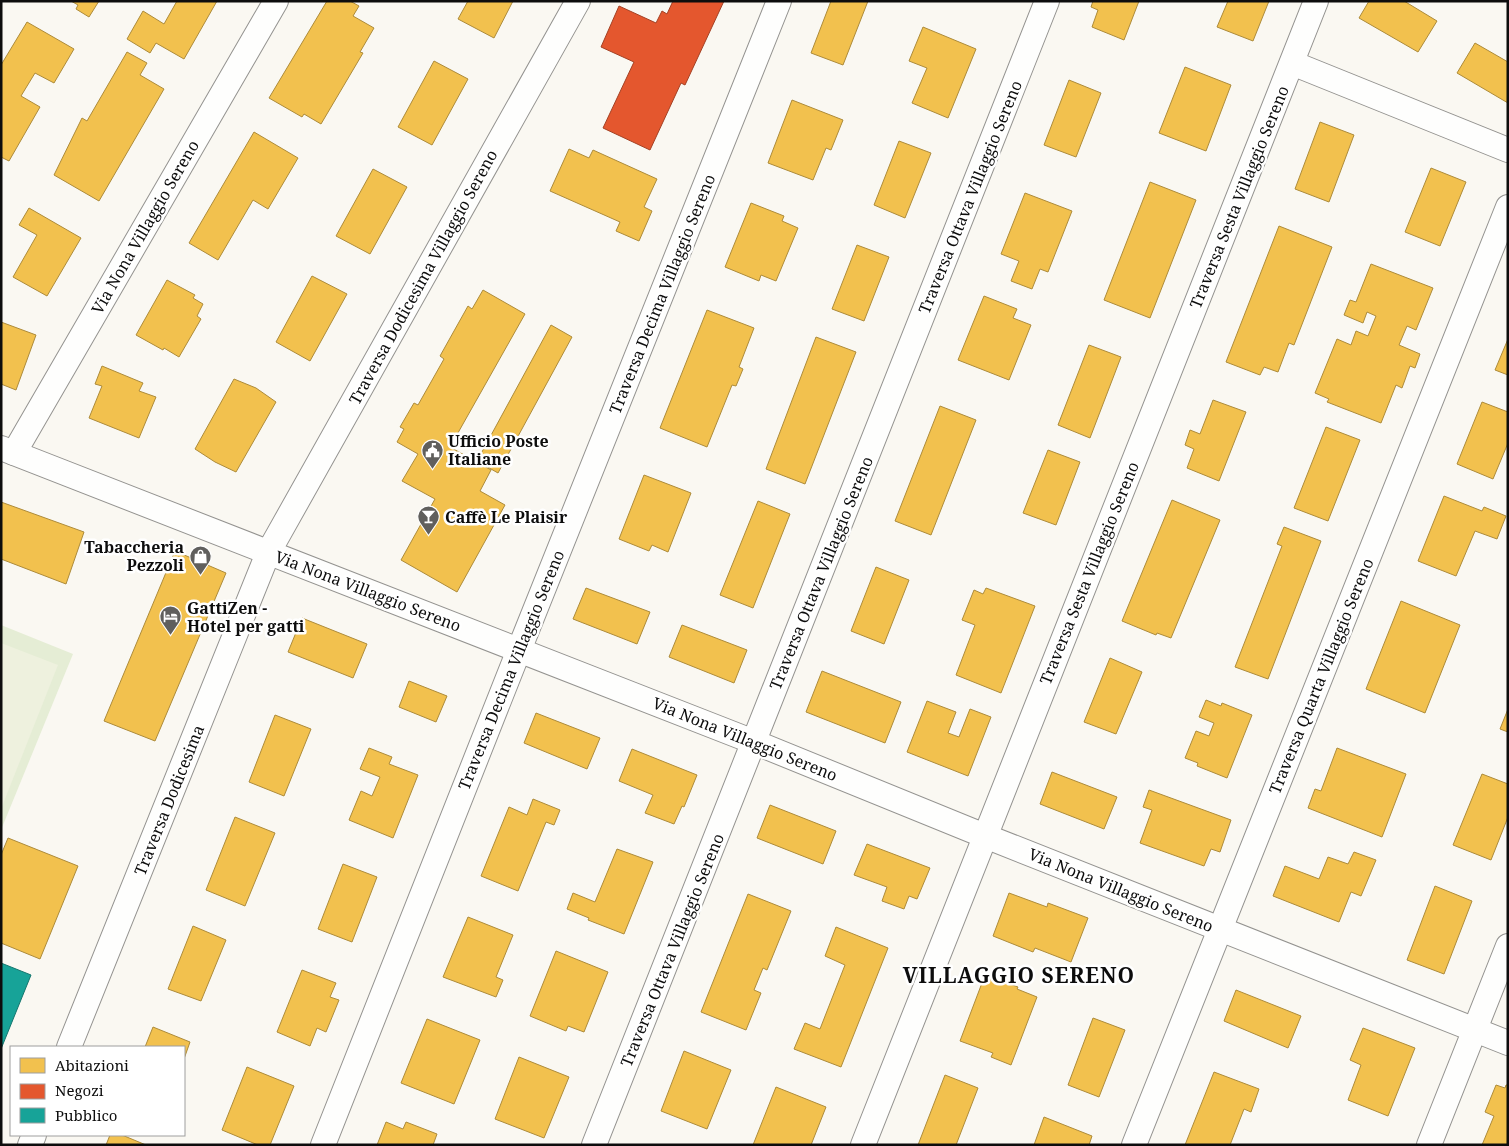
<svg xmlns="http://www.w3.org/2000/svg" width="1509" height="1146" viewBox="0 0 1509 1146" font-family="'Noto Serif',serif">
<rect width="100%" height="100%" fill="#faf8f2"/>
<polygon fill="#e5edd5" points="1,625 73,654 1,830"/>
<polygon fill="#eef1de" points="1,643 58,665 1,809"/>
<g fill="#f2c14e" stroke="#ad8b3a">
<polygon points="71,1 99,1 89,17 76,9 78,5"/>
<polygon points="177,1 217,1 184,59 156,43 150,53 127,39 143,11 164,24"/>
<polygon points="327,1 350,1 359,6 353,16 374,28 360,52 363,53 321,124 304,114 302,117 269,98"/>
<polygon points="468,1 513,1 494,38 458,19"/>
<polygon points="831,1 868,1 843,65 811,53"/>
<polygon points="1093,1 1139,1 1124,40 1092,27 1098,10 1091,7"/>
<polygon points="1228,1 1269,1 1253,41 1217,27"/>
<polygon points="1369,1 1404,1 1437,21 1418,52 1359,18"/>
<polygon points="27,22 74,49 54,83 35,73 21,96 40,107 9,161 1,157 1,65"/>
<polygon points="923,27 976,49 948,118 912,103 927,68 909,61"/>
<polygon points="1475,43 1508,62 1508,103 1457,73"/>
<polygon points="127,52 147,63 140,75 164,89 99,201 54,175 82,118 87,121"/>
<polygon points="434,61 468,79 432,145 398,127"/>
<polygon points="1185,67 1231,85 1206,151 1159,133"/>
<polygon points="1069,80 1101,93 1076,157 1044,145"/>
<polygon points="792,100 843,120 831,150 826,148 813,180 768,163"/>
<polygon points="1320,122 1354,135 1329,202 1295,189"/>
<polygon points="254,132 298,158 268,209 253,200 218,260 189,243"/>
<polygon points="899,141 931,153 905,218 874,205"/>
<polygon points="569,149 589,158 593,150 657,179 644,207 652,211 639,241 616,231 620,222 550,191"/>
<polygon points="1431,168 1466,182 1440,246 1405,232"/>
<polygon points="373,169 407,187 370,254 336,236"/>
<polygon points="1150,182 1196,200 1150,318 1104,300"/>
<polygon points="1025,193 1072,211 1048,272 1040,269 1032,289 1011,281 1019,261 1001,254"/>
<polygon points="751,203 784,216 782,221 798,228 776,281 761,275 759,281 725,267"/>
<polygon points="29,208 81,238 47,296 13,277 37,235 19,225"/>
<polygon points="1279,226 1332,247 1294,345 1289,343 1278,372 1264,367 1260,375 1226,362"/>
<polygon points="857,245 889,257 864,321 832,309"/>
<polygon points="1371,264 1433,288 1416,330 1407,326 1399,345 1420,354 1415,368 1410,366 1402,388 1396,385 1381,423 1327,402 1329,399 1315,393 1337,339 1351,345 1356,331 1368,336 1376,316 1367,312 1363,323 1344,315 1350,300 1356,302"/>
<polygon points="312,276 347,294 310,361 276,342"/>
<polygon points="167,280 195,295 193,298 203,304 197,316 201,319 179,357 164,348 163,350 136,335"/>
<polygon points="483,290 525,314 450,447 491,470 480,491 505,505 457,592 401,560 435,499 402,481 418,454 397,442 404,429 400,427 414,403 418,405 444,359 440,356 468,306 472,309"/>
<polygon points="984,296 1017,309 1013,318 1031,325 1009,380 958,360"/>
<polygon points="707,310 754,328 739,367 743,369 736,386 732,385 707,447 660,428"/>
<polygon points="1,322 36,335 16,390 1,384"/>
<polygon points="551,325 572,337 498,473 477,461"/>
<polygon points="816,337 856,352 805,484 766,469"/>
<polygon points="1508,339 1508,375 1495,370"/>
<polygon points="1089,345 1121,357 1090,438 1058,425"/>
<polygon points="102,366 143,383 139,391 156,397 139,438 89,418 102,386 95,384"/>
<polygon points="234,379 256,388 276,402 236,472 215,462 195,449"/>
<polygon points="1213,400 1246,412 1219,481 1187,468 1194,449 1185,445 1190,430 1200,434"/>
<polygon points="1482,402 1508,412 1508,443 1493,479 1457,464"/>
<polygon points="940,406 976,420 931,535 895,521"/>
<polygon points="1326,427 1360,440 1328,521 1294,508"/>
<polygon points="1048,450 1080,462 1056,525 1023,513"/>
<polygon points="644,475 691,493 668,552 652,545 649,551 619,539"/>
<polygon points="1444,496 1482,511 1484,507 1506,516 1497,539 1475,531 1456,576 1418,561"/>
<polygon points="1172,500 1220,520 1171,638 1157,633 1156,635 1122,621"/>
<polygon points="758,501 790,514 753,608 720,595"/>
<polygon points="1,502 84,532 66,584 1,559"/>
<polygon points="1284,527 1321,541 1268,679 1235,667 1282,546 1277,544"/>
<polygon points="175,551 226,573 155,741 104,721"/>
<polygon points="876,567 909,580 884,644 851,631"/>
<polygon points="586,588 650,612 637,644 573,619"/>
<polygon points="986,588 1035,606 1001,693 956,675 975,625 962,620 974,590 983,594"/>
<polygon points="1401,601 1460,625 1425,713 1366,689"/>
<polygon points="302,618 367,644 353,678 288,652"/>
<polygon points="682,625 747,650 734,683 669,657"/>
<polygon points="1110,658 1142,672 1116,734 1084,722"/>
<polygon points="822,671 901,702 885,743 806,712"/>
<polygon points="409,681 447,696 436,722 399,707"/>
<polygon points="1206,700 1221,706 1222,703 1252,715 1227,778 1197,766 1198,763 1185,758 1196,731 1209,736 1214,723 1199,717"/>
<polygon points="927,701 956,712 948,733 959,737 970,709 991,717 968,776 907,752"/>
<polygon points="1508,709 1508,732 1500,729"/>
<polygon points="536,713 600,738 587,769 524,743"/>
<polygon points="275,715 311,729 284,796 249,782"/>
<polygon points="369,748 392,757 389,764 418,775 393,838 349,820 361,791 372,796 380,777 360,769"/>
<polygon points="1337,748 1406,774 1382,837 1308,808 1315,789 1321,791"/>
<polygon points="632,749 697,775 684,807 682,806 674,824 645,813 653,795 619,781"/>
<polygon points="1052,772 1117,797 1104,829 1040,804"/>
<polygon points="1482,774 1508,784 1508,817 1491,860 1453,845"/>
<polygon points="1149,790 1231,820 1220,852 1211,849 1204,866 1140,843 1152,810 1143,807"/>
<polygon points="533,799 560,810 554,825 546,822 518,891 481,876 509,807 527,815"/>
<polygon points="770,805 836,831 823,864 757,838"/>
<polygon points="235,817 275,833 245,906 206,890"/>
<polygon points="8,838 78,866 40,959 1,943 1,855"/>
<polygon points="867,844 930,868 917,899 909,896 904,909 882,901 887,887 854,875"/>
<polygon points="617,849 653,862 624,934 588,920 589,918 567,909 573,893 595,902"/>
<polygon points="1354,852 1376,860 1361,896 1351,892 1339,922 1273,896 1285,866 1319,879 1328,857 1348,864"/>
<polygon points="343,864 377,877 352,942 318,929"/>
<polygon points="1435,886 1472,901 1444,974 1407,960"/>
<polygon points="1009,893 1047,907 1048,903 1088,918 1071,962 1035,948 1033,952 993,936"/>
<polygon points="748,894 791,911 767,970 763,968 754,990 761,993 746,1030 701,1012"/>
<polygon points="468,917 513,935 496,977 503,980 496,997 443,977"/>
<polygon points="193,926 226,940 201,1001 168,989"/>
<polygon points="836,927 888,948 841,1067 794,1049 805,1023 820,1029 845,965 825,956"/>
<polygon points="556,951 608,972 584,1032 568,1026 566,1031 530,1016"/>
<polygon points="302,970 336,983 330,997 339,1000 326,1032 317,1028 310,1046 277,1032"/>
<polygon points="985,975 1018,987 1017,989 1037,997 1011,1065 991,1057 993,1053 960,1041"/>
<polygon points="1236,990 1301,1016 1288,1048 1224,1021"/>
<polygon points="1093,1018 1125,1030 1099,1097 1068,1085"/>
<polygon points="427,1019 480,1040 454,1104 401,1083"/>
<polygon points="153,1027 190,1042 184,1059 184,1047 145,1047"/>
<polygon points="1363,1028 1415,1048 1388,1116 1348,1100 1361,1065 1350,1060"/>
<polygon points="684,1051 731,1070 707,1129 661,1111"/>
<polygon points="519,1057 569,1077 544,1138 495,1119"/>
<polygon points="247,1067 294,1086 270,1145 258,1145 222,1130"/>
<polygon points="1214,1072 1259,1089 1251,1112 1244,1109 1230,1145 1185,1145"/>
<polygon points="945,1075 978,1088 956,1145 918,1145"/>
<polygon points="1496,1085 1505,1088 1506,1085 1508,1085 1508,1145 1482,1145 1494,1116 1485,1112"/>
<polygon points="776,1087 826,1107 811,1145 753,1145"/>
<polygon points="1044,1117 1092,1136 1089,1145 1034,1145"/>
<polygon points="386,1122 403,1129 406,1122 437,1134 433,1145 377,1145"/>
<polygon points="110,1135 122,1135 146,1145 106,1145"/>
</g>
<polygon fill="#e4572e" stroke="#a44124" points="673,1 724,1 685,85 681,83 650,150 603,128 634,62 601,47 619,6 656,23 662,11 667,14"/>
<polygon fill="#17a398" stroke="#14766e" points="1,963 31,975 1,1049"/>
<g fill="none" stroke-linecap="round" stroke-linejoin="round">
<defs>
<g id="street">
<polyline points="1292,63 1508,150"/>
<polyline points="1,448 754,742 985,836 1508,1043"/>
<polyline points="14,453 276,1"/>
<polyline points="69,1047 268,553 578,1"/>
<polyline points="30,1145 34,1135"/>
<polyline points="323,1145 519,650 779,1"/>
<polyline points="594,1145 1047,1"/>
<polyline points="863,1145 1316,1"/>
<polyline points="1134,1145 1508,207"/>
<polyline points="1429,1145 1508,946"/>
</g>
</defs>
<use href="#street" stroke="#949390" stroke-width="26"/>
<use href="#street" stroke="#fefefd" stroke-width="24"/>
</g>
<defs>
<symbol id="civic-pin" viewBox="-11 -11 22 30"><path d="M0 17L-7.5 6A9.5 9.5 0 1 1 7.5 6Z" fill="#605f5d" stroke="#fff"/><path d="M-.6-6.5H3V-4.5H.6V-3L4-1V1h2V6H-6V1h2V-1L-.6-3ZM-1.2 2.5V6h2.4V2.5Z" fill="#fff"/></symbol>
<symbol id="bar-pin" viewBox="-11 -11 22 30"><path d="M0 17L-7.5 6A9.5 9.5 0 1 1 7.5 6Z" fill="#605f5d" stroke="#fff"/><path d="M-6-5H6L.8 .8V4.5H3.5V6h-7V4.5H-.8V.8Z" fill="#fff"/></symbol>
<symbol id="shop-pin" viewBox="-11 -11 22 30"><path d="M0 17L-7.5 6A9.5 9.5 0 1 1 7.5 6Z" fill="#605f5d" stroke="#fff"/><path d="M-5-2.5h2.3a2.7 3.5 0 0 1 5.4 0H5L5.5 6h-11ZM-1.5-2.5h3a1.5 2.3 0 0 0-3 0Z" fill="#fff"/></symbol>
<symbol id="hotel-pin" viewBox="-11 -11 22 30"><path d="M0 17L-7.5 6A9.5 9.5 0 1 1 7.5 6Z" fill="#605f5d" stroke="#fff"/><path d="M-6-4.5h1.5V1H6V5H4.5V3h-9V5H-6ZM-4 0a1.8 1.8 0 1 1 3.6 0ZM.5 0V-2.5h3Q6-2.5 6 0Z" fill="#fff"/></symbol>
</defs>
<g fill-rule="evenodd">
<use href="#civic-pin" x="420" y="438" width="25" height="34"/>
<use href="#bar-pin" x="416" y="504" width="25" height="34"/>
<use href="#shop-pin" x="188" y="544" width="25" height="34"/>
<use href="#hotel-pin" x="158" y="604" width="25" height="34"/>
</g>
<g text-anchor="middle" stroke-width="5" stroke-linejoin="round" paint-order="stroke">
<g font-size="16" fill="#0d0d0d" stroke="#fff">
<text transform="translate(970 197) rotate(-68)" y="6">Traversa Ottava Villaggio Sereno</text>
<text transform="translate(1239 197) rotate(-68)" y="6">Traversa Sesta Villaggio Sereno</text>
<text transform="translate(145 227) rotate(-60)" y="6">Via Nona Villaggio Sereno</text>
<text transform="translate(423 277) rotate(-61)" y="6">Traversa Dodicesima Villaggio Sereno</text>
<text transform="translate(662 294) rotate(-68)" y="6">Traversa Decima Villaggio Sereno</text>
<text transform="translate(821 573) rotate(-68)" y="6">Traversa Ottava Villaggio Sereno</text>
<text transform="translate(1089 573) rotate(-68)" y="6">Traversa Sesta Villaggio Sereno</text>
<text transform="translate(368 591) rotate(21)" y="6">Via Nona Villaggio Sereno</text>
<text transform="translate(511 670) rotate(-68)" y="6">Traversa Decima Villaggio Sereno</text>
<text transform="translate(1321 676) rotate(-68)" y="6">Traversa Quarta Villaggio Sereno</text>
<text transform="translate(745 739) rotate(22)" y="6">Via Nona Villaggio Sereno</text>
<text transform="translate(169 800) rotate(-68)" y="6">Traversa Dodicesima</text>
<text transform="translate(1121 890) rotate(22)" y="6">Via Nona Villaggio Sereno</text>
<text transform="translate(672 950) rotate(-68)" y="6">Traversa Ottava Villaggio Sereno</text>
</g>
<g font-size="16" font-weight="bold" fill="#0d0d0d" stroke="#fff" text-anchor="start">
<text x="448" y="447">Ufficio Poste<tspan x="448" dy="18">Italiane</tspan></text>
<text x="445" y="523">Caffè Le Plaisir</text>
<text x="184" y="553" text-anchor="end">Tabaccheria<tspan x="184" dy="18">Pezzoli</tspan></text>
<text x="187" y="614">GattiZen -<tspan x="187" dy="18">Hotel per gatti</tspan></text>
</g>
<g font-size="21" font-weight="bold" letter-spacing="1" fill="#0d0d0d" stroke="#fff">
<text x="1019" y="983">VILLAGGIO SERENO</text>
</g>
</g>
<rect width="1509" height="1146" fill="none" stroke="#0d0d0d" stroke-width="5"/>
<rect x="10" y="1046" width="175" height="90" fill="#ffffff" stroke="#9e9e9e"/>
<rect x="20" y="1058" width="25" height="15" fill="#f2c14e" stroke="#9e9e9e"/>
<text x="55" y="1071" font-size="15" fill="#0d0d0d">Abitazioni</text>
<rect x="20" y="1084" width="25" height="15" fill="#e4572e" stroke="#9e9e9e"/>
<text x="55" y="1096" font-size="15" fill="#0d0d0d">Negozi</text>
<rect x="20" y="1108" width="25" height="15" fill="#17a398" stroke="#9e9e9e"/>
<text x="55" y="1121" font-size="15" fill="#0d0d0d">Pubblico</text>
</svg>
